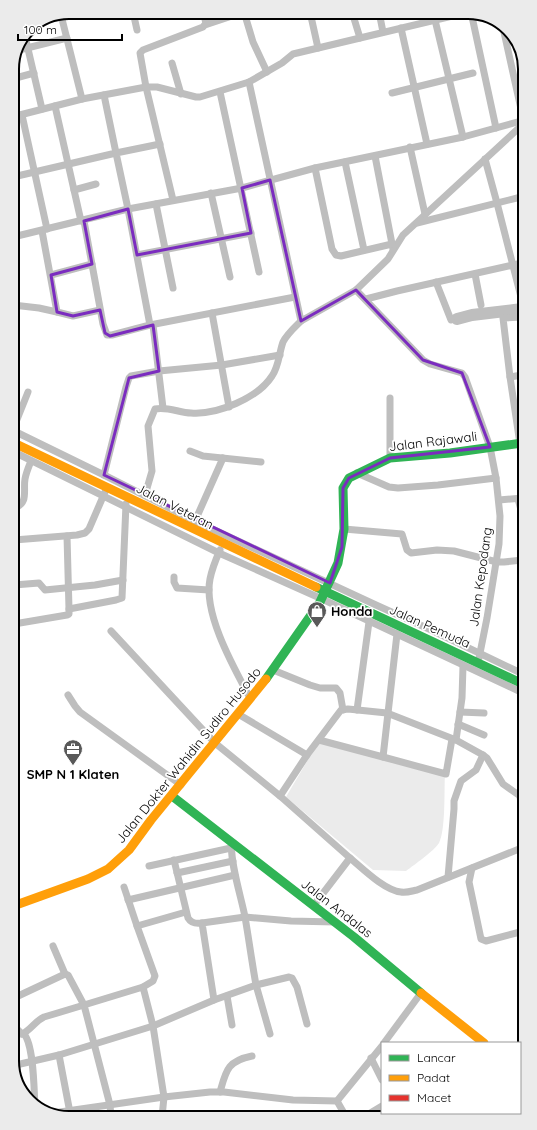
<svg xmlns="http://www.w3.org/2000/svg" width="537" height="1130" viewBox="0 0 537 1130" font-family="Quicksand,sans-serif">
<rect width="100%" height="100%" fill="#fff"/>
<path fill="#ebebeb" d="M319,741L445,771C444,789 446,829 439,843C434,851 414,865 406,871L373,870L286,797Z"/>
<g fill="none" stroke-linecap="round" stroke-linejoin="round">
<polyline stroke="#bebebe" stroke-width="12" points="457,319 472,315 522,309"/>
<g stroke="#bebebe" stroke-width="7">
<polyline points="133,12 137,30"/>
<polyline points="244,12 253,42 267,72"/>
<polyline points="310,12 318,48"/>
<polyline points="352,12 360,38"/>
<polyline points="379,12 383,32"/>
<polyline points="471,12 496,128"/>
<polyline points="61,15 82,99"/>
<polyline points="435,20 463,137"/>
<polyline points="502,23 521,109"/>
<polyline points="205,25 244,12"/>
<polyline points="401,28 427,144"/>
<polyline points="25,36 42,109"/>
<polyline points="19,50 67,38"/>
<polyline points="172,63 181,94"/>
<polyline points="12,79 34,73"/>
<polyline points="249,82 301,321 356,290 388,259 403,235 521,126"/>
<polyline points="220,92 259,272"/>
<polyline points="392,93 473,73"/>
<polyline points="55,106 81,221"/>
<polyline points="22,115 47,229"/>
<polyline points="12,117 82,99 146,87 157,87 196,97 200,97 249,82 282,63 293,54 469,12"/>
<polyline points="410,147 425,214"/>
<polyline points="375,156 393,249"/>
<polyline points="485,159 497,203 522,301"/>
<polyline points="345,162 364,250"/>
<polyline points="315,168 332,249 336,255 341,256 392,244"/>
<polyline points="13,177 116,153 104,95"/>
<polyline points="74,190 96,184"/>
<polyline points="211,193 230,277"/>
<polyline points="173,200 146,87 140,53 143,50 203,27 206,23 203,12"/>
<polyline points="156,204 173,288"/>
<polyline points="84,221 103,324 107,335 112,335 150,325 295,297"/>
<polyline points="417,223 521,197"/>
<polyline points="42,231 57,312 73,316 100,310"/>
<polyline points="13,237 128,209 242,188 315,168 463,137 521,121"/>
<polyline points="137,255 251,233"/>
<polyline points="475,274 481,305"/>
<polyline points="51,275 92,264"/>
<polyline points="436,282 451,320"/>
<polyline points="356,290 423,360 430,364 462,373 465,377 490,447 496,478 500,516 499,544 487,618 479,658"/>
<polyline points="366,299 397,291 522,263"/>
<polyline points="13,305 39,308 57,312"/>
<polyline points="212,313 229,407"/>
<polyline points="150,325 128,209 116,153 160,144"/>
<polyline points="153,325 163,408"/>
<polyline points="510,377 522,375"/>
<polyline points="14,427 28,392"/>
<polyline points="14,431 104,475 195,521 376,605 429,629 523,674"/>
<polyline points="520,444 510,377 503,318 522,317"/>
<polyline points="190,451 203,456 261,462"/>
<polyline points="14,452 219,553 322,599 523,693"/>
<polyline points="390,458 390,398"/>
<polyline points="357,473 389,487 398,488 438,485 496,478"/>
<polyline points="104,475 126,387 129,378 131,376 159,371 222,365 280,355"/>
<path d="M145,495L152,471L148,426L155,409C167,406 180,413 191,413C217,415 258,398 272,376C279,366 279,353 283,342C287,334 295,327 301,321"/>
<polyline points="518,499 523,517"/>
<polyline points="499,500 523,498"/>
<path d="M14,508C29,504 23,490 25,479C26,473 29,466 31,461"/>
<polyline points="195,521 223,458"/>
<polyline points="344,529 402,534 407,550 411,553 437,550 454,551 497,562 504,562 523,560"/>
<polyline points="67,536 69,609"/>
<polyline points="14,540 77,535 85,533 89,529 105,492"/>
<path d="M220,550C216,559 212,569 210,579C203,614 234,668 250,698"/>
<polyline points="174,577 174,582 177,588 209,590"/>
<polyline points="14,585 39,583 45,590 95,585 123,580"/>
<polyline points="14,624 67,615 69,614 69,609 116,600 122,598 126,504"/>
<polyline points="111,631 215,743 280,796"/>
<polyline points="273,670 310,685 320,688 336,688 340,693 343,710"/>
<polyline points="68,695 75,706 80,712 181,785"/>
<polyline points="357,710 369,622"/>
<polyline points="460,712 484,713"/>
<polyline points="238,714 307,755"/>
<polyline points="458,724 484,735"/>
<polyline points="319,740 383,757 397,634"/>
<polyline points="456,740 462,698 463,666"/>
<polyline points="383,757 446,774 452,739"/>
<path d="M350,858C362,868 385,891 401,892C406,893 412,891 417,890L524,847"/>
<path d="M174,860L188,918C191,923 196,924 202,923"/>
<polyline points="149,866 231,848"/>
<polyline points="472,868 469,882 481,939 486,941 524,931"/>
<polyline points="177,873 233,861"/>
<polyline points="448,877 454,809 454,801 461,781 476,770 483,755"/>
<polyline points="124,887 137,926 155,976 153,981 143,987"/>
<polyline points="128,900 235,875"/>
<polyline points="314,905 350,858 280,796 307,755 341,710 348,709 387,713 456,740 483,755 487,758 503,784 520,796 524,828"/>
<polyline points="137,926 186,912"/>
<polyline points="53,946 65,974"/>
<polyline points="227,996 232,1025"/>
<path d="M16,997L65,974L68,975L84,1005L44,1017C35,1021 31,1030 22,1034"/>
<polyline points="214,1000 202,923 245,917 291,921 335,922"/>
<path d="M16,1028L22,1034H24C34,1045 34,1091 35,1107"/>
<polyline points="270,1034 256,985 289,977 292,978 297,987 307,1024"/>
<polyline points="384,1043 421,993"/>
<polyline points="520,1047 525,1045"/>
<polyline points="59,1055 71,1118"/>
<polyline points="371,1058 382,1080"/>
<path d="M16,1065L59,1055L153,1026L214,1000L256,985C252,963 249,940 245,917C242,900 229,859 232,844"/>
<path d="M220,1092C226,1071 227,1061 252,1056"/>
<polyline points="337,1101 345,1115"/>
<polyline points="53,1113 164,1097 210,1092 224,1092 293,1100 337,1101 382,1046"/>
<polyline points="435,1113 436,1114"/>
<polyline points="367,1115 382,1106"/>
<polyline points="111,1117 110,1105 84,1005 143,987 153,1026 164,1097 162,1117"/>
</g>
<g stroke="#30b455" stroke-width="9">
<polyline points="316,587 523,684"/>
<polyline points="266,679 320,602 338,563 344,529 343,488 349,478 390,458 450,453 522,443"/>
<polyline points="172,796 354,937 421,993"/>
</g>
<g stroke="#ff9f0a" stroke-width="9">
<polyline points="14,443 316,587"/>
<polyline points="16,905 88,879 108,869 129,850 151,820 266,679"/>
<polyline points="421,993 484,1043"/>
</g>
<polyline stroke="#e5322d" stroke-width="9" points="520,1073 521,1074"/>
</g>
<path fill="none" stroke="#7b2cbf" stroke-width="3" stroke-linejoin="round" d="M270,180L301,321L356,290L423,360L462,373L490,447L390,458L349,478L343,488L342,547L330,583L104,475L129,378L159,371L153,325L110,336L105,333L100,310L73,316L57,312L51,275L92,264L84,221L128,209L137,255L251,233L242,188Z"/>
<defs>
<symbol id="shop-pin" viewBox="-11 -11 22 30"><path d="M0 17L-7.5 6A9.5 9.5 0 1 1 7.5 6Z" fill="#595959" stroke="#fff"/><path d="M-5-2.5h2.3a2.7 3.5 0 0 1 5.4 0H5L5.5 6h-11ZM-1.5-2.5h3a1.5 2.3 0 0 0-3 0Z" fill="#fff"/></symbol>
<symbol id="office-pin" viewBox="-11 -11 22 30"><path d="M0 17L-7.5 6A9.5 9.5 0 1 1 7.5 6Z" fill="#595959" stroke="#fff"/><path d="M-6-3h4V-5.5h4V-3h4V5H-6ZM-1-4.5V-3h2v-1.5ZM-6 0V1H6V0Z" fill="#fff"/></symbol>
</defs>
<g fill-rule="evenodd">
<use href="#shop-pin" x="306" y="600" width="22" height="30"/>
<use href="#office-pin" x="62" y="738" width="22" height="30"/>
</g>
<g text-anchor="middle" stroke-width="3.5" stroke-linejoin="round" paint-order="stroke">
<g font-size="13" fill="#000" stroke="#fff">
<text transform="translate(433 441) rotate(-7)" y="5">Jalan Rajawali</text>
<text transform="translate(175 506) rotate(27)" y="5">Jalan Veteran</text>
<text transform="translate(480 577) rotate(-82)" y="5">Jalan Kepodang</text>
<text transform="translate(430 626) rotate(24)" y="5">Jalan Pemuda</text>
<text transform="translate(188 755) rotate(-51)" y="5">Jalan Dokter Wahidin Sudiro Husodo</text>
<text transform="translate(337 908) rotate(38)" y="5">Jalan Andalas</text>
</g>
<g font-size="13" font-weight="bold" fill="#000" stroke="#fff" text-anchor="start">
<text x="331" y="616">Honda</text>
<text x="73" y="779" text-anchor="middle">SMP N 1 Klaten</text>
</g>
</g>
<path d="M0 0H537V1130H0ZM69 19H468A50 50 0 0 1 518 69V1061A50 50 0 0 1 468 1111H69A50 50 0 0 1 19 1061V69A50 50 0 0 1 69 19Z" fill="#ebebeb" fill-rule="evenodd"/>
<path fill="none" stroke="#000" stroke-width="2" d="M69 19H468A50 50 0 0 1 518 69V1061A50 50 0 0 1 468 1111H69A50 50 0 0 1 19 1061V69A50 50 0 0 1 69 19Z"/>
<rect x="381" y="1042" width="140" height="72" fill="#ffffff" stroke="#999999"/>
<rect x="389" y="1055" width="20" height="6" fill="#30b455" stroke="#999999"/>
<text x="417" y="1062" font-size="12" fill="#000000">Lancar</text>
<rect x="389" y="1075" width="20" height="6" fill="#ff9f0a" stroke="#999999"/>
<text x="417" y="1082" font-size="12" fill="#000000">Padat</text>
<rect x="389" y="1095" width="20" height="6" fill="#e5322d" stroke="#999999"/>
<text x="417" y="1102" font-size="12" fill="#000000">Macet</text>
<path d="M18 34v6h104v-6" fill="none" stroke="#000000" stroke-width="2"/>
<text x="24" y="34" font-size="12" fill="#000000" stroke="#ffffff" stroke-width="3" paint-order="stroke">100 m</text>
</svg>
